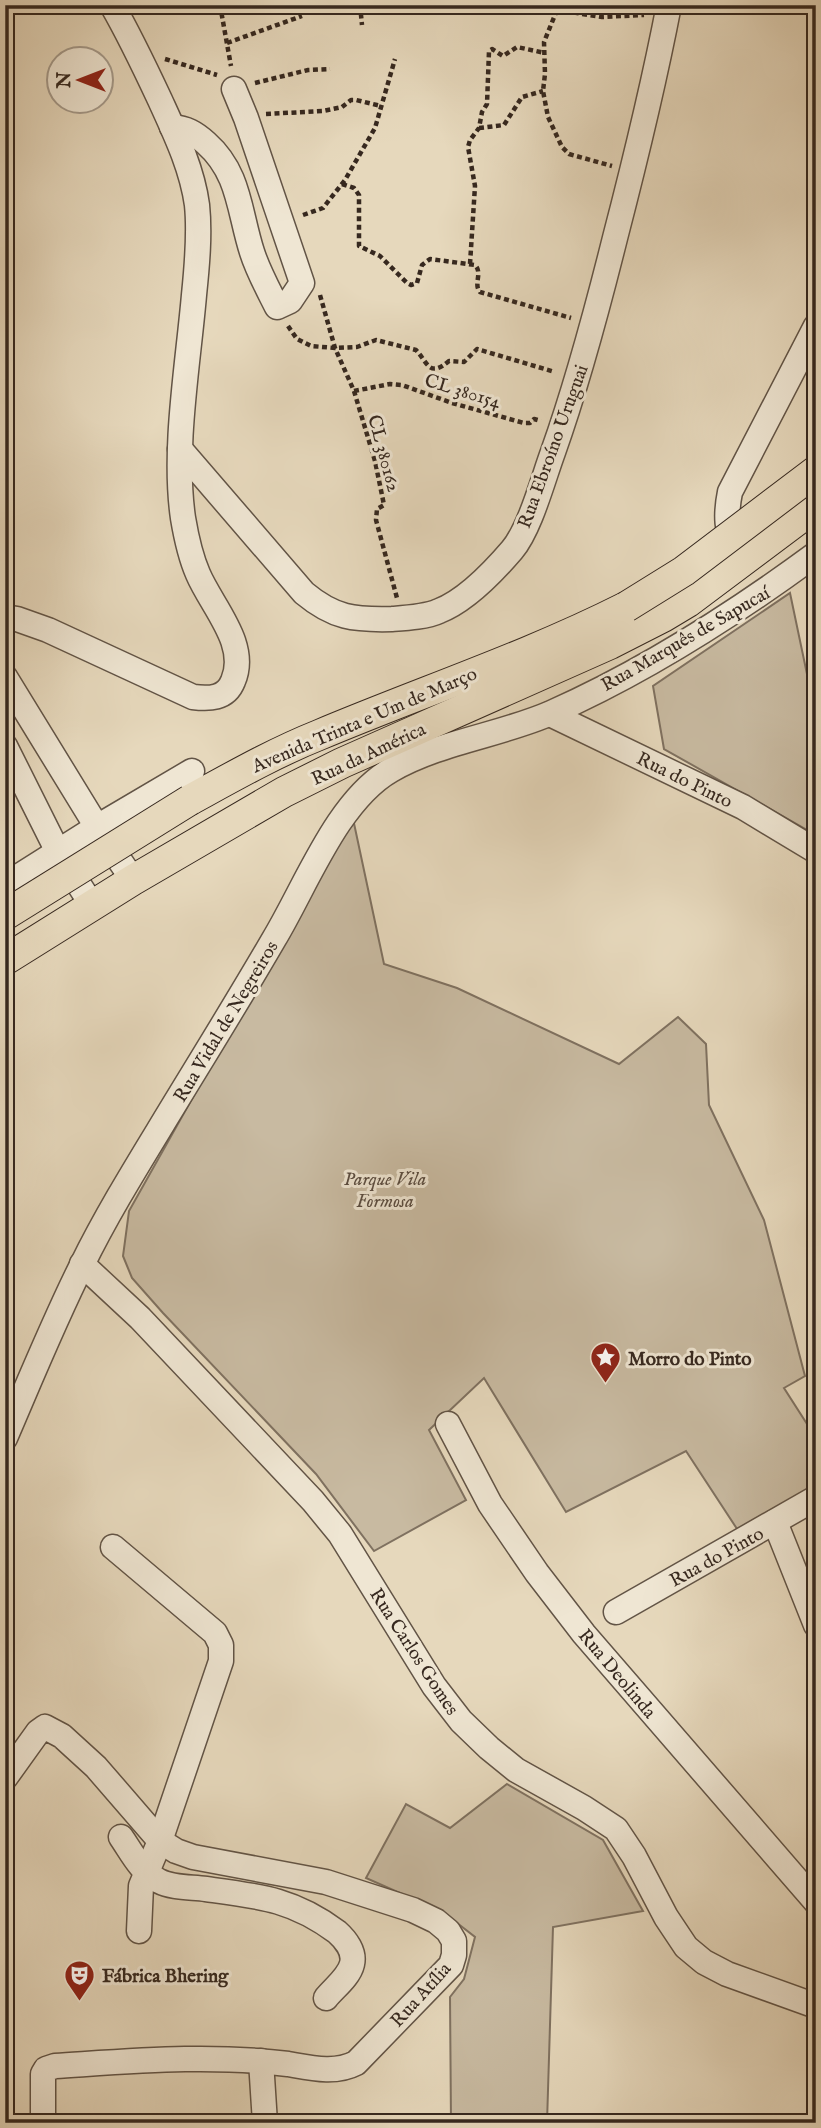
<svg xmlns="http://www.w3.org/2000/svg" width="821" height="2128" viewBox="0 0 821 2128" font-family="'IM FELL English',serif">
<rect width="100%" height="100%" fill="#e6d8bc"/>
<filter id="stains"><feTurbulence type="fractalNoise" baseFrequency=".00286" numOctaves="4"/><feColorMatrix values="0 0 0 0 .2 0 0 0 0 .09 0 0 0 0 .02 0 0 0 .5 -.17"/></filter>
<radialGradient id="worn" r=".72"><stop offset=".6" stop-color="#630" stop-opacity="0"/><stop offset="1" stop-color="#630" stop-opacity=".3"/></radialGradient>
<g fill="#c8baa1" stroke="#7f7160" stroke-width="2">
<polygon points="790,593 816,717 816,835 664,749 653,686"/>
<polygon points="352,814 384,964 457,988 619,1064 678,1017 706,1044 709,1105 764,1220 805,1376 784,1388 816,1438 816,1493 741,1535 686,1451 566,1512 484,1378 429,1430 466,1500 374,1551 316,1474 163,1313 132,1278 123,1256 129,1211"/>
<polygon points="507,1784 603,1840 643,1911 553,1927 547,2123 451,2123 450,1997 464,1979 475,1937 443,1912 366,1878 406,1804 450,1828"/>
</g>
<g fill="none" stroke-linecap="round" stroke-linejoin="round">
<defs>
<g id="minor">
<path d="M172,127C186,128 195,133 206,143C240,173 239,212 252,252C258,271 268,289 277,307L290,301L302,283L246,118L234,89"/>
<path d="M180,449L304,593C334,618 354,620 392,619C407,618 426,617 439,611C465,601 494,571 512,550C530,529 543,479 553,452C578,382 597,310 615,238C635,161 654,83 669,5"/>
<path d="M735,553C727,529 725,517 730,492L816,326"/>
<path d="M5,617L17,619L48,630L193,697C209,699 226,699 233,681C249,644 212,607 198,574C191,558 186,536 183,518C173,449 188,365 194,295C197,266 200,234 197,205C192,168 175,133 160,100C145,68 130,36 112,5"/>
<polyline points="5,677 97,827 133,880"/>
<polyline points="550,714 743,807 816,851"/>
<polyline points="5,746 58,852 92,905"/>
<polyline points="5,885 97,827 192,771"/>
<polyline points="82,1264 140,1318 313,1501 340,1534 434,1686 461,1721 489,1748 516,1770 584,1808 616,1829 634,1856 666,1917 686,1947 704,1962 727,1974 816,2006"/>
<polyline points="448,1424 490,1504 537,1573 584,1634 816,1902"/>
<path d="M5,1438C30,1380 54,1321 82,1265C106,1216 135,1169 163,1123C200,1062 238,1001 274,939C306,886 337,801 391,770C439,742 501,735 551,713C646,671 733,615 816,554"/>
<polyline points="775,1522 816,1625"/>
<polyline points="113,1547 215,1633 221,1645 221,1661 160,1841 141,1886 139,1931"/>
<polyline points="616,1612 816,1498"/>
<path d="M5,1778L38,1732L45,1727L62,1736L96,1767L160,1841L176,1851L193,1857L326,1882L413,1910L436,1921L448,1931L454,1941V1955L451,1965L356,2063C335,2074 311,2068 288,2064C209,2054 134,2061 55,2066L46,2069L43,2074V2123"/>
<path d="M121,1837C132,1853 141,1872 159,1881C172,1888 191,1887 206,1889C259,1896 293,1899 337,1932C346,1940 355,1952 352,1964C349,1977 334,1988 326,1998"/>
<polyline points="261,2061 265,2123"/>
</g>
<g id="major">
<path d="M190,800C232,777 274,753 319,735C421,692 527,657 626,607"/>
<polyline points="5,960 133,880 284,792 342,763 610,644 663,617 688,602 816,506"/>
</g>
</defs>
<use href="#minor" stroke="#625446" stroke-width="27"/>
<use href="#major" stroke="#36281f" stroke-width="32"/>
<g stroke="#36281f" stroke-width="4.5" stroke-dasharray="5 3.5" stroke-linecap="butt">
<polyline points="220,5 231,66"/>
<polyline points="360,5 362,25"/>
<polyline points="557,10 544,42 545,74 543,91 548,117 562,147 569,154 612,166"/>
<polyline points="557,10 602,17 644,15"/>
<polyline points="227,43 302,16"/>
<polyline points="165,59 217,75"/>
<polyline points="255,83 308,70 330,69"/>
<polyline points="266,114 323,111 342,107 351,100 356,100 381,106"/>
<polyline points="479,128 504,125 522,97 543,91"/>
<path d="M342,184L354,188L359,195V246L380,256L407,283L411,285L417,283L422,265L430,259L475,265C483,273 473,284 480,292L571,318"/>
<polyline points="303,215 323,208 345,180 375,128 395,59"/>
<polyline points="470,264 475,186 468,147 470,140 479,128 482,112 487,104 489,51 492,49 503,56 517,47 545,53"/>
<polyline points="320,295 335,348 354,391 375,461 384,505 377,509 376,520 397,598"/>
<path d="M288,326L297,339L311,346L335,348L357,347L376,340L416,350C428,363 429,378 449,361L464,362L477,349L555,372"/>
<polyline points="354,391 390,384 402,385 452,403 524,423 530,423 534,419 541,421"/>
</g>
<use href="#minor" stroke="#efe6d3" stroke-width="24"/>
<use href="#major" stroke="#e6d8bc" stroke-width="30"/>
<defs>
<g id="major-bridge">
<polyline points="626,607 684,571 816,471"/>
<polyline points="5,915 190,800"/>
</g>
</defs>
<use href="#major-bridge" stroke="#36281f" stroke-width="32" stroke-linecap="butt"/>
<use href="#major-bridge" stroke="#e6d8bc" stroke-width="30"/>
</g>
<defs>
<symbol id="sight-pin" viewBox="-11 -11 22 30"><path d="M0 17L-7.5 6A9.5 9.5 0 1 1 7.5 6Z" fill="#8f2418" stroke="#efe6d3"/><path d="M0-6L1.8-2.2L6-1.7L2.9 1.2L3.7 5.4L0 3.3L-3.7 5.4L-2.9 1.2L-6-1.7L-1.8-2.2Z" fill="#fff"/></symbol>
<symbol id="theatre-pin" viewBox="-11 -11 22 30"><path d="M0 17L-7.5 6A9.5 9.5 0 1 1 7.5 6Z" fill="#8f2418" stroke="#efe6d3"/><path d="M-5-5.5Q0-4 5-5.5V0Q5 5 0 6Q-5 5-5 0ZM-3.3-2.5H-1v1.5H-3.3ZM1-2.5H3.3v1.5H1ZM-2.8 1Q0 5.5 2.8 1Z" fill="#fff"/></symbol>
</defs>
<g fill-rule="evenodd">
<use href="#sight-pin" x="588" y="1340" width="35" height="47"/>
<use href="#theatre-pin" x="62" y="1958" width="35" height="47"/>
</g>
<g text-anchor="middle" stroke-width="6" stroke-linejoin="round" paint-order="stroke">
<g font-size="19" fill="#36281f" stroke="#efe6d3">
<text transform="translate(463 390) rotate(17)" y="7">CL 380154</text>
<text transform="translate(552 446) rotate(-70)" y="7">Rua Ebroíno Uruguai</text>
<text transform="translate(385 453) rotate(75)" y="7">CL 380162</text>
<text transform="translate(685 638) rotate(-30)" y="7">Rua Marquês de Sapucaí</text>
<text transform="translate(364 719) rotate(-23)" y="7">Avenida Trinta e Um de Março</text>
<text transform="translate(368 753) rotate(-25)" y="7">Rua da América</text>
<text transform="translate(685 779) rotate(26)" y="7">Rua do Pinto</text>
<text transform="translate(225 1021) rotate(-59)" y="7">Rua Vidal de Negreiros</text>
<text transform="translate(716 1556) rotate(-29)" y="7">Rua do Pinto</text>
<text transform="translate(415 1651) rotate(57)" y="7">Rua Carlos Gomes</text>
<text transform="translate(618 1673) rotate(50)" y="7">Rua Deolinda</text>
<text transform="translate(420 1994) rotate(-48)" y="7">Rua Atília</text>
</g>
<g font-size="19" font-style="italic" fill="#5a4c40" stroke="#efe6d3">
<text x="385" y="1185">Parque Vila<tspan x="385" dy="22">Formosa</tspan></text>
</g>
<g font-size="19" font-weight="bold" fill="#36281f" stroke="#efe6d3" text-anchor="start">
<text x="628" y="1365">Morro do Pinto</text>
<text x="102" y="1982">Fábrica Bhering</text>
</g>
</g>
<rect width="821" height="2128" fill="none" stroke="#e6d8bc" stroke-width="28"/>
<rect x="7" y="7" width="807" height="2114" fill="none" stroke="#36281f" stroke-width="3.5"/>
<rect x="14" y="14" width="793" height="2100" fill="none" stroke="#36281f" stroke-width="2"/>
<g transform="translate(80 80) rotate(270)"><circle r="33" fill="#efe6d3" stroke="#a59a8b" stroke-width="2"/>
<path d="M0-5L12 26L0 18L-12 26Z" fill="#8f2418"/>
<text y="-10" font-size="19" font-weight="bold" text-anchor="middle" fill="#36281f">N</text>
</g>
<rect width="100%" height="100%" filter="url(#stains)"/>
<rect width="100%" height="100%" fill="url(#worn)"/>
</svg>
